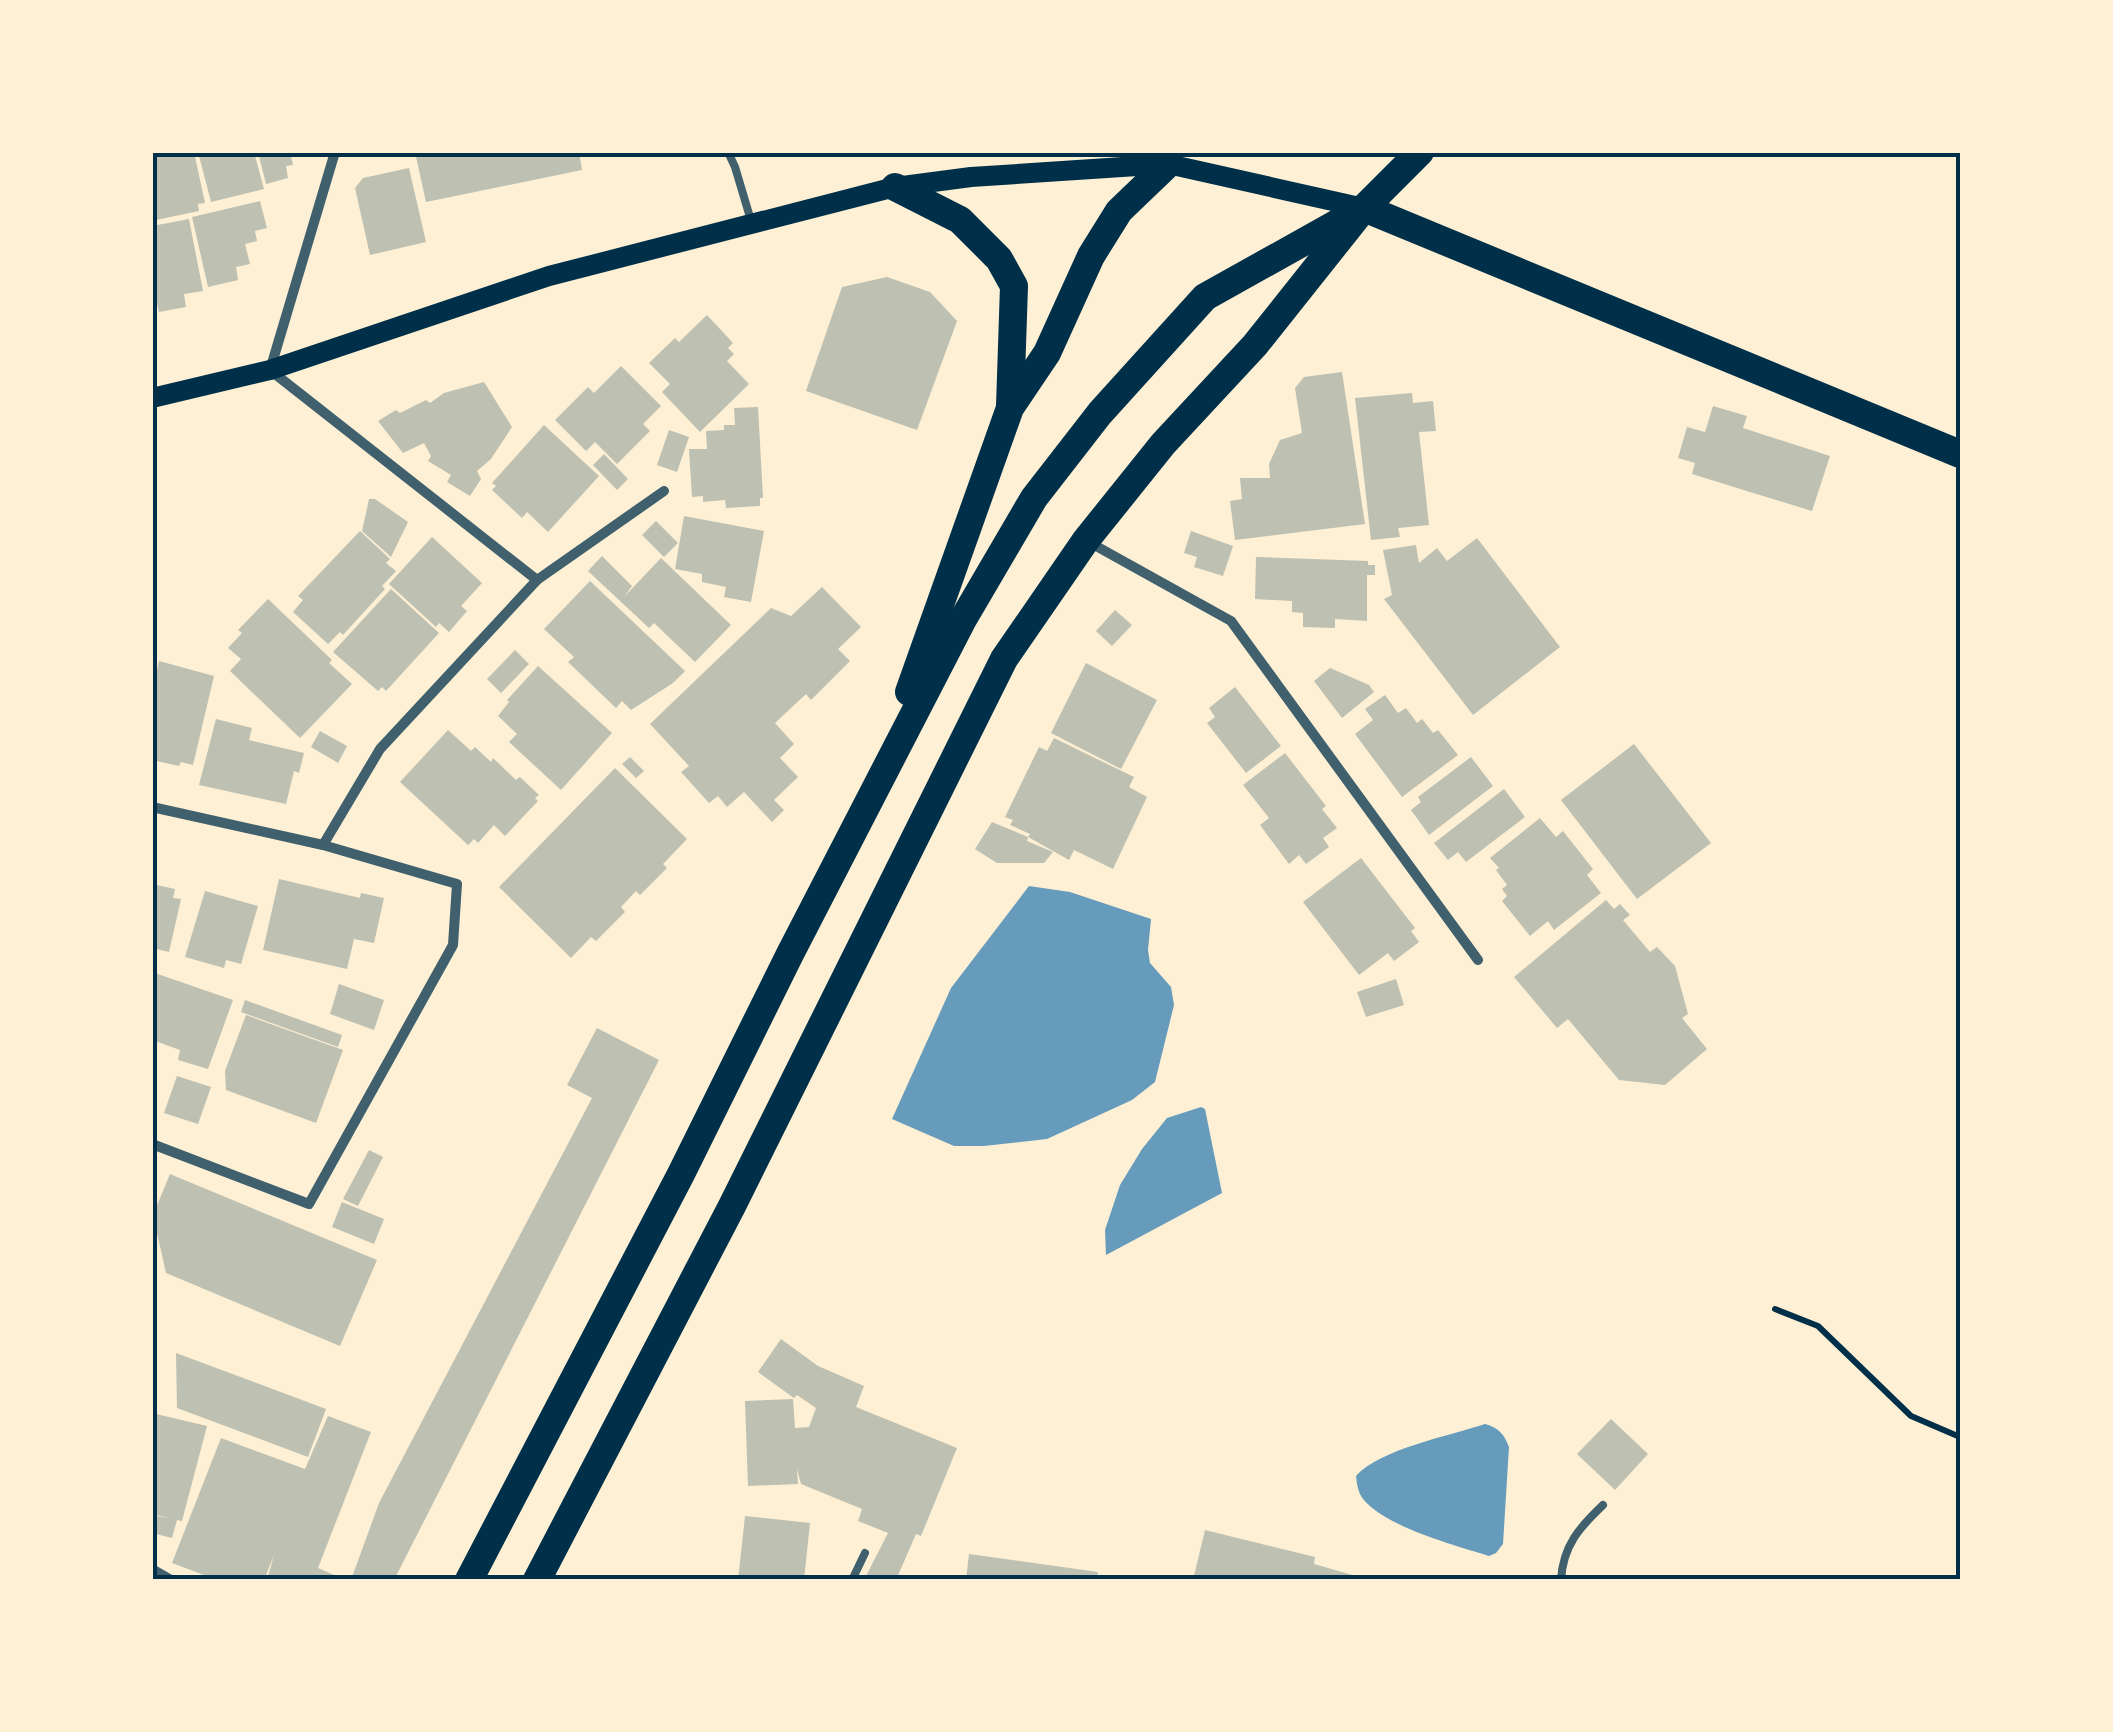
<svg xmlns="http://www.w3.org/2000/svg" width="2113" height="1732" viewBox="0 0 2113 1732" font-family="'Source Sans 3',sans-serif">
<rect width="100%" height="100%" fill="#fdf0d5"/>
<g fill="#669bbc">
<polygon points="1029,886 1070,892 1151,919 1148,950 1150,963 1171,987 1174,1005 1155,1082 1132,1100 1047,1139 984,1146 954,1146 892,1119 951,988"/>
<polygon points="1201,1107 1205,1109 1222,1193 1106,1255 1105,1230 1120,1185 1142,1149 1167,1118"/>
<path d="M1485,1424C1499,1428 1504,1434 1509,1447L1503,1544L1496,1553L1489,1556C1454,1545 1386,1527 1363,1499C1358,1492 1357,1485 1356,1476C1380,1449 1449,1436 1485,1424Z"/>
</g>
<g fill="#bec0b2">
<polygon points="152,152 194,152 205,203 198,204 199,211 156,220 152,203"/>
<polygon points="198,152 254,152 264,189 211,202"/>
<polygon points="258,152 290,152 293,165 286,166 288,178 266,184"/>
<polygon points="415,152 579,152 582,170 426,202"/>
<polygon points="409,168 426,242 370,255 355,188 363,178"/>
<polygon points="260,201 267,228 255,231 257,241 245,244 250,264 236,267 238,280 208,287 192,217"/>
<polygon points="189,219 203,291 184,294 186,307 159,312 152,282 152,226"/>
<polygon points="887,277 930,292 957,321 917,430 806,391 842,287"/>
<polygon points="707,315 733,343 728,348 734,354 727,361 749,384 700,432 662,392 670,384 649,363 675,338 679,342"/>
<polygon points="621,366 661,406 643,424 650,431 617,464 595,442 586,451 555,420 588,387 594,393"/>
<polygon points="1342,372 1365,524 1235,540 1230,501 1242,499 1240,478 1270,478 1269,464 1280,440 1302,433 1295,388 1304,377"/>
<polygon points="484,382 512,427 491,459 477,471 481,479 470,496 447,482 451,475 428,461 431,456 424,443 403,453 378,421 396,410 400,413 426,400 430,403 444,393"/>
<polygon points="1412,393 1413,403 1433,401 1436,431 1419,432 1429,525 1398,528 1400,537 1371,540 1355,398"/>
<polygon points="1713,406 1747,416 1743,428 1830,456 1812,511 1692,474 1695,463 1678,458 1687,427 1705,432"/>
<polygon points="758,407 763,498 760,498 760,506 726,508 725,500 703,502 703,496 692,497 689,449 707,449 706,431 724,430 724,425 735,425 734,408"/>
<polygon points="544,425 599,476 548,532 527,512 522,518 492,490 496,486 492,483"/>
<polygon points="669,430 689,437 677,472 657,465"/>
<polygon points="604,454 628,479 617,490 593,465"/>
<polygon points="369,499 375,499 408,522 391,557 362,531"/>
<polygon points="684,516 764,531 751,602 724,597 726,587 702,582 702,574 675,569"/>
<polygon points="656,521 678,543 664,557 642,535"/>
<polygon points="360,531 390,559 386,563 396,571 382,586 385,589 343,635 340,632 328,644 293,612 303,600 298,596"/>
<polygon points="1191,531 1233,546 1223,576 1194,567 1197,557 1184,553"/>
<polygon points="432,537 482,583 461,606 467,611 449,632 439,623 436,627 389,584"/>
<polygon points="1477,538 1560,647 1473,715 1384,599 1392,595 1383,550 1416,545 1419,563 1437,548 1447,561"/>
<polygon points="602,556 632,586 624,597 661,558 731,625 695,662 654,623 649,628 588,571"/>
<polygon points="1256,557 1368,561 1368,565 1375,565 1375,575 1367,575 1367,621 1335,619 1335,628 1303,627 1303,613 1292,612 1292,601 1255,599"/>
<polygon points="590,581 685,671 673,683 631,710 622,701 616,708 568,662 574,657 544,629"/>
<polygon points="822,587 861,627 838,649 850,661 811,700 806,694 775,723 794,744 780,758 798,777 774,800 784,810 772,822 744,792 727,807 718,796 709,803 681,772 689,766 650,724 771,608 791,616"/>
<polygon points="391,589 439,633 386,691 382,687 378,691 333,652"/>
<polygon points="268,599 332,660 329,663 352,684 300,738 230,671 241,659 228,648 242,633 238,630"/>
<polygon points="1115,610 1132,625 1112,646 1096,631"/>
<polygon points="515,650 529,664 501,693 487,679"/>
<polygon points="159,661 214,676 193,765 181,762 179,766 152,760 152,668 157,670"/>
<polygon points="1086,663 1157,700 1121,769 1051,733"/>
<polygon points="538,666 612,733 561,790 509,742 517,734 498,716 509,702 507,700"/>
<polygon points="1330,668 1369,685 1374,692 1342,718 1314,681"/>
<polygon points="1235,687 1281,746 1246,773 1207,723 1215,717 1209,708"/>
<polygon points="1385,695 1398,713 1406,708 1417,723 1422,719 1433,733 1438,730 1458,755 1402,797 1355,734 1373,720 1365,709"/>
<polygon points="216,719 252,728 249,740 304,753 299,773 294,771 286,804 199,785"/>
<polygon points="448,730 471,751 475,747 491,762 493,758 516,780 520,777 539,795 535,798 538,801 505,836 494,825 478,843 474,839 468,845 400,782"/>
<polygon points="320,731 347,746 338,763 311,747"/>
<polygon points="1054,738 1134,777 1129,787 1147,797 1113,869 1074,850 1069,860 1028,837 1030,834 1010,825 1013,820 1005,817 1039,747 1047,751"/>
<polygon points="1634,744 1711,843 1637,899 1561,800"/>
<polygon points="1285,753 1326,806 1322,809 1337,828 1323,838 1329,847 1306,864 1299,855 1289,864 1260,825 1269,818 1243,785"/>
<polygon points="630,757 644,771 636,778 622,764"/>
<polygon points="1471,757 1493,786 1429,835 1411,810 1421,802 1418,797"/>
<polygon points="615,768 687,839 663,864 667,868 640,895 636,891 621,907 625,912 596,941 591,937 571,958 499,887"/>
<polygon points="1504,789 1525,817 1466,862 1458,852 1448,860 1434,843"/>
<polygon points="1540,818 1556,837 1563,831 1593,869 1587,875 1601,893 1554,930 1548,921 1530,936 1502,901 1507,896 1502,889 1507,885 1496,870 1499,868 1490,858"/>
<polygon points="992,822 1028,837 1027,841 1053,852 1044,863 997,863 975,849"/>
<polygon points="1361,858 1415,928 1411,931 1419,942 1394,961 1388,953 1359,975 1303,902"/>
<polygon points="279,879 360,898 361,893 384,898 374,943 354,939 347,969 263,950"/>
<polygon points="152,884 175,889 173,898 181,899 169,952 152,948"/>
<polygon points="205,891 258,906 241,964 226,960 224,968 185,957"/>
<polygon points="1606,900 1614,909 1620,904 1630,915 1623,920 1650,952 1657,947 1675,966 1688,1014 1682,1018 1707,1049 1665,1085 1619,1080 1568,1019 1557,1028 1514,977"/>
<polygon points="152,972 233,1000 208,1069 178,1060 180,1050 152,1040"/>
<polygon points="1396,979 1404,1005 1366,1017 1357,992"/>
<polygon points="339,984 384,1000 374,1030 330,1014"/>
<polygon points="245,1000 342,1035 338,1047 241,1012"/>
<polygon points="246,1015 343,1050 316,1123 226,1090 225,1071"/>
<polygon points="597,1028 659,1060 394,1580 351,1580 379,1503 592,1098 567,1085"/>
<polygon points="177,1076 211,1087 198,1124 164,1113"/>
<polygon points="369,1150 383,1157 358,1206 343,1199"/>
<polygon points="170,1174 377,1260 340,1346 166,1273 153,1215"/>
<polygon points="342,1202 384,1219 374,1244 332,1227"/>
<polygon points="781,1339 818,1366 864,1386 856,1407 957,1448 921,1536 916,1534 896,1580 864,1580 888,1533 858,1521 862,1509 801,1484 797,1469 798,1484 748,1486 745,1401 793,1399 795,1428 809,1427 816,1408 797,1395 794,1398 758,1372"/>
<polygon points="176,1353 326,1409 308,1457 177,1408"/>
<polygon points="156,1414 207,1426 182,1521 177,1520 172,1538 152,1533 152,1515 172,1519 152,1514 152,1429"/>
<polygon points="328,1416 371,1432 318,1568 346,1580 267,1580 274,1555 264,1580 217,1580 172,1563 221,1438 305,1469"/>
<polygon points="1611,1419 1648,1454 1615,1490 1577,1454"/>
<polygon points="745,1516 810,1523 804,1580 738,1580"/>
<polygon points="1205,1530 1315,1557 1314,1564 1370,1580 1193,1580"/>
<polygon points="969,1554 1098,1572 1097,1580 966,1580"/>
</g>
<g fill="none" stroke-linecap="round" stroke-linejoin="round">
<polyline stroke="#003049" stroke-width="6" points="1775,1309 1818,1326 1911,1416 1960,1437"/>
<g stroke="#3f606c" stroke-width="8">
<polyline points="728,152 735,167 752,224"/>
<polyline points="852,1580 865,1553"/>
<path d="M1561,1580C1563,1545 1580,1527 1603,1505"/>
</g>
<g stroke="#3f606c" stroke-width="10">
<polyline points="335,152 270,370 537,580"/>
<polyline points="1087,541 1231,621 1478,960"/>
<polyline points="152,807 323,845"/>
<polyline points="152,1144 309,1204 453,945 457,884 323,845 380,749 537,580 664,491"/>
<polyline points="152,1569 171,1580"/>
</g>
<polyline stroke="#003049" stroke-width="20" points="152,398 270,370 549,276 895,187 971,177 1168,164 1364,208"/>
<g stroke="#003049" stroke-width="28">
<polyline points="895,187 960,220 999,259 1014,286 1010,406"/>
<polyline points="1364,208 1960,454"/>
<polyline points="909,692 1010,408 1047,353 1091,256 1119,211 1168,164"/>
<polyline points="469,1580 681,1174 790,954 962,621 1034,498 1100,413 1205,297 1350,216"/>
<polyline points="537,1580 732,1206 1004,659 1086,540 1163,444 1255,345 1364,208 1420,152"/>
</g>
</g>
<rect width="2113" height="1732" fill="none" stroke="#fdf0d5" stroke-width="310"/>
<rect x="155" y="155" width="1803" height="1422" fill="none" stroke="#003049" stroke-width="4"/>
</svg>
